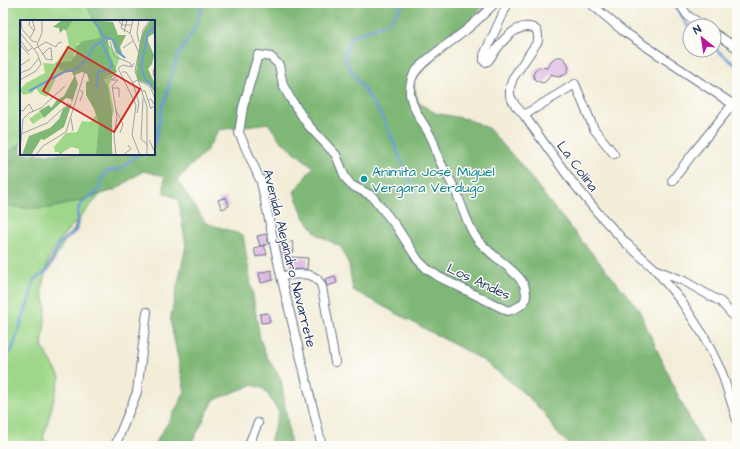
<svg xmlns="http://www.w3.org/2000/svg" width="740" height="449" viewBox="0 0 740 449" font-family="'Architects Daughter',sans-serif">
<rect width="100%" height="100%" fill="#fdfcf7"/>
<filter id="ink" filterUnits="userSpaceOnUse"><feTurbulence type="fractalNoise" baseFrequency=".025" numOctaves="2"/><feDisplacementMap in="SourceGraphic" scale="8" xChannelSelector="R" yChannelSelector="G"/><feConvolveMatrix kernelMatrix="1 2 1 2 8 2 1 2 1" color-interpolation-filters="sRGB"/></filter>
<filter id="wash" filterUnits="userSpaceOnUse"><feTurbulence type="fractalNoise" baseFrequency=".012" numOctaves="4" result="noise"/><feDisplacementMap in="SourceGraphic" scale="16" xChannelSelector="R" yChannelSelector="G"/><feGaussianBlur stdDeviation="0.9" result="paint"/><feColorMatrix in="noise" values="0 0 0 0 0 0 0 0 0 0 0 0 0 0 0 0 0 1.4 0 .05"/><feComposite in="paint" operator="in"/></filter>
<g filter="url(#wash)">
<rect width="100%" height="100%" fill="#f3edd8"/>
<g fill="#9fd78a" stroke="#5d8374" fill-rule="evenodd">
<polygon points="3,3 90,3 98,21 21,21 21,150 3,167"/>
<path d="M3,190L100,195L80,217L78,230L64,242L49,270L45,274L42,291L46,307L45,321L42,346L60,377L43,439L53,446H3ZM76,221L74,230L58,243L46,269C48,250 64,235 76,221Z"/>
</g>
<polygon fill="#7fb876" stroke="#4d746a" points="85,3 486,3 430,64 413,81 418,102 435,113 467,119 488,128 522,166 555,209 638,308 680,400 704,446 571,446 557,433 545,414 528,397 505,377 481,359 353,290 349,265 341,247 318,235 304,217 294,192 313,167 280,140 268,123 219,130 207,150 177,180 206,223 243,235 260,339 267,357 281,379 291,446 269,446 279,412 264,389 252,385 214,400 190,446 153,446 171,418 185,392 170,320 186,246 178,199 164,193 164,176 143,171 115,190 68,204 49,208 21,208 3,204 3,157 21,143 21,154 154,154 154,21 94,21 92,15"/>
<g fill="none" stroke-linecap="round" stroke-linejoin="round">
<g stroke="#6c9dd6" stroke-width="2.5">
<polyline points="404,3 389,22 351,37 345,54 347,64 384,120 416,195"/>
<polyline points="674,3 690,30"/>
<polyline points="714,48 737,66"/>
<polyline points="154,142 156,141 162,107 166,98 170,81 177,58 197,24 201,8 200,3"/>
<polyline points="3,360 12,350 29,300 34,280 48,270 59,245 75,231 77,226 78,210 81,204 101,188 100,182 107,172 111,170 120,170 137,154"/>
</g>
</g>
<g id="blocks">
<g fill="#d8acdf">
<polygon points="556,57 562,57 567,62 569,68 566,74 559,77 551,74 547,80 543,83 535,80 533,75 535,70 539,67 547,68 551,61"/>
<polygon points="226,197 229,206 222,209 218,200"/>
<polygon points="266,234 268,244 260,246 257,236"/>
<polygon points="292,241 294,252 284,254 282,243"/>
<polygon points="264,245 267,254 256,257 254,248"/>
<polygon points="290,257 308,258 307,269 290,270"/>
<polygon points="271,270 273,280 261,283 259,273"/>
<polygon points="335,276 337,283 327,286 325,279"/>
<polygon points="268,313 270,322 261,323 260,314"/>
</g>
</g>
</g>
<g filter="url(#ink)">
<use href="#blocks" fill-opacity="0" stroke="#677289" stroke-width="1"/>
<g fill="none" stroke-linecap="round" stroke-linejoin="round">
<defs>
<g id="street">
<path d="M508,3L484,55V61L485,62L488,61C497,48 514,21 533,28C539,30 538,36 538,41L513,78L510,87V96L515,105L524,115L570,179L598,213L626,243L655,269L681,301L704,336L722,373L737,420"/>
<polyline points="590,3 623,31 737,107"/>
<polyline points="679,3 688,16 704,26"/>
<polyline points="714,33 737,48"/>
<polyline points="524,115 575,84 594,129 614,154"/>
<polyline points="672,181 694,152 733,104"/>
<polyline points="656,270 684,281 721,302 737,320"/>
<path d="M281,276C298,275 315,269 322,287L335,362"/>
<polyline points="115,446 137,392 147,312"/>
<polyline points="248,446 258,423"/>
<path d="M322,446L281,276L261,182L239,133L243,107L258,55L271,57L279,65L283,85L290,98L308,125L336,155L345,177L351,185L372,196L396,226L418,260L427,269L439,277L508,311C522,307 530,301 524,285C518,271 488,254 477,239C467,225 463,207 456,192C451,180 443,169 438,157C436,151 435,145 432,139C426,126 415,114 411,99C409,93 410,85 412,78C418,62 452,42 466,30C476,22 486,12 495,3"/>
</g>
</defs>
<use href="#street" stroke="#677289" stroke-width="10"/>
<use href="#street" stroke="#fff" stroke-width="8"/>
</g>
</g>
<circle fill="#0f9aa8" stroke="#fdfcf7" stroke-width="1.5" cx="364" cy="179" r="4"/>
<g text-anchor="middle" stroke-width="3" stroke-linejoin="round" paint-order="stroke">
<g font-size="14" fill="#1b2f5e" stroke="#fdfcf7">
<text transform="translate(578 166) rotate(53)" y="5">La Colina</text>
<text transform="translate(290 258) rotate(76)" y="5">Avenida Alejandro Navarrete</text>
<text transform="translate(479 281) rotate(25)" y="5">Los Andes</text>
</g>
<g font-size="14" fill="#0d838f" stroke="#fdfcf7" text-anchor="start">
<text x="372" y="176">Animita José Miguel<tspan x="372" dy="16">Vergara Verdugo</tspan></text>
</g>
</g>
<g transform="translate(20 20)">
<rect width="135" height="135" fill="#f3edd8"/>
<path d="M52,0H72L78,8L74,2V0L83,16H90L94,20L96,23L98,32L105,38L98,33L94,20L85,17L83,27L85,29L88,24L100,38L89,65L94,91L89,108L93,135H59V129L51,127L39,135V132H35L34,127L46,113L57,112L62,101L70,102L76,95L72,81L75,61L79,44L87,38L82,27V22L73,27L67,39L56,50L55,55V50H49L37,56L27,77L20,74L16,68L12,73L3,75L0,70L6,63L25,53L23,43L35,44L49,25L46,11L52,1L48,4L41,5L35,6H31L41,5ZM80,9L84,17L83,20L74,25L67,39L55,49L46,51L37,45L53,40L57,24L80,19ZM19,92L23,97L13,104L9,99Z" fill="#9fd78a" fill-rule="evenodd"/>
<path d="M42,0H53L46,11L44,9L40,13L39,8L33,7ZM71,0L93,2L98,15H106L100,27L103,37L96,33L91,19L88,20L89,32L97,52L83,58L88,67L92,93V135H76L79,104L74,89L66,75V62L69,61L67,54L62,52L55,55L58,64L44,107L24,120L21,119L11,135H2L9,116L30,108L39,99L43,89L52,83L51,79L46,78L24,98L19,91L29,85L31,88L37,80L44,76L54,57L52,52L41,50L35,43L51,41L56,34L55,27L63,21L80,18L78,9ZM131,0H135V13L128,17V21L134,35L132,44L128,49L135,64V74L130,65L118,60L116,52L120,21L124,10Z" fill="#7fb876"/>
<path fill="none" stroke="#6c9dd6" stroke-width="2" d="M74,0L84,17M85,17L94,20L98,31L105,38M132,66L126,60L121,47L128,13L135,6M77,69L78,52L87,50L92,46L82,23M9,71L44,52L55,50L67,39L74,25L82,22L85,17"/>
<path fill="none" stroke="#9da1a7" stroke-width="1" d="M1,0L2,9L12,21L17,22M10,0L9,5L14,11M22,0V13L17,25L23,34M98,0L102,5H111M103,0L101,8L110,13M113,0L110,13L119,33M119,0L117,13L119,22M104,12L107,0M0,13L17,33L21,44L16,51L0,60M10,18L15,9L12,0M1,21L8,31L12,28M90,21L94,36L110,43L112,47M0,24L9,35M29,28H31L32,40L26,39L23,34ZM103,28L113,21M14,29L26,22L36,27L38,23L42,22M114,43L112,47L103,45L98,48L116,85L112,115L120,135M0,46L10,39M135,46L133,52L135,61M70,47L74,76L80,86L83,84V59L96,55M102,52H106L113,63L117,60L135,69M0,53L10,49L19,38M113,63L119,83L117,93M130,67L135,78M92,68H99V77M60,70L63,72L60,81M121,71H125L131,89M123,78L121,119L128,125M129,80L131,79L135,86L131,88M0,90L3,91L9,84L13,91M96,90L103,104L100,113M51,98L53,111M1,114L27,103L49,83M129,120L135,132M0,131L3,99L9,93L21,88L45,66M16,135L23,126L46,112L64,54L70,47M96,135L94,116L97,97L92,66L98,60H91L99,55M103,135L111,129L108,125M127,135V87L115,51L123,10L130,0"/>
<path fill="#d62828" fill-opacity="0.15" stroke="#d62828" stroke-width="2" d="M48,27L120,69L94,112L23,71Z"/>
<rect width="135" height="135" fill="none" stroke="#1b2f5e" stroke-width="2"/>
</g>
<rect width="740" height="449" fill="none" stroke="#fdfcf7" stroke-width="16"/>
<g transform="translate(702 38) rotate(330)"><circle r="19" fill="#fdfcf7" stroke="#a3aaba"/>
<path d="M0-3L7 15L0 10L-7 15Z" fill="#b5179e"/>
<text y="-6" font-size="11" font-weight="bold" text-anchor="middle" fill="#1b2f5e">N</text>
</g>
</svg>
